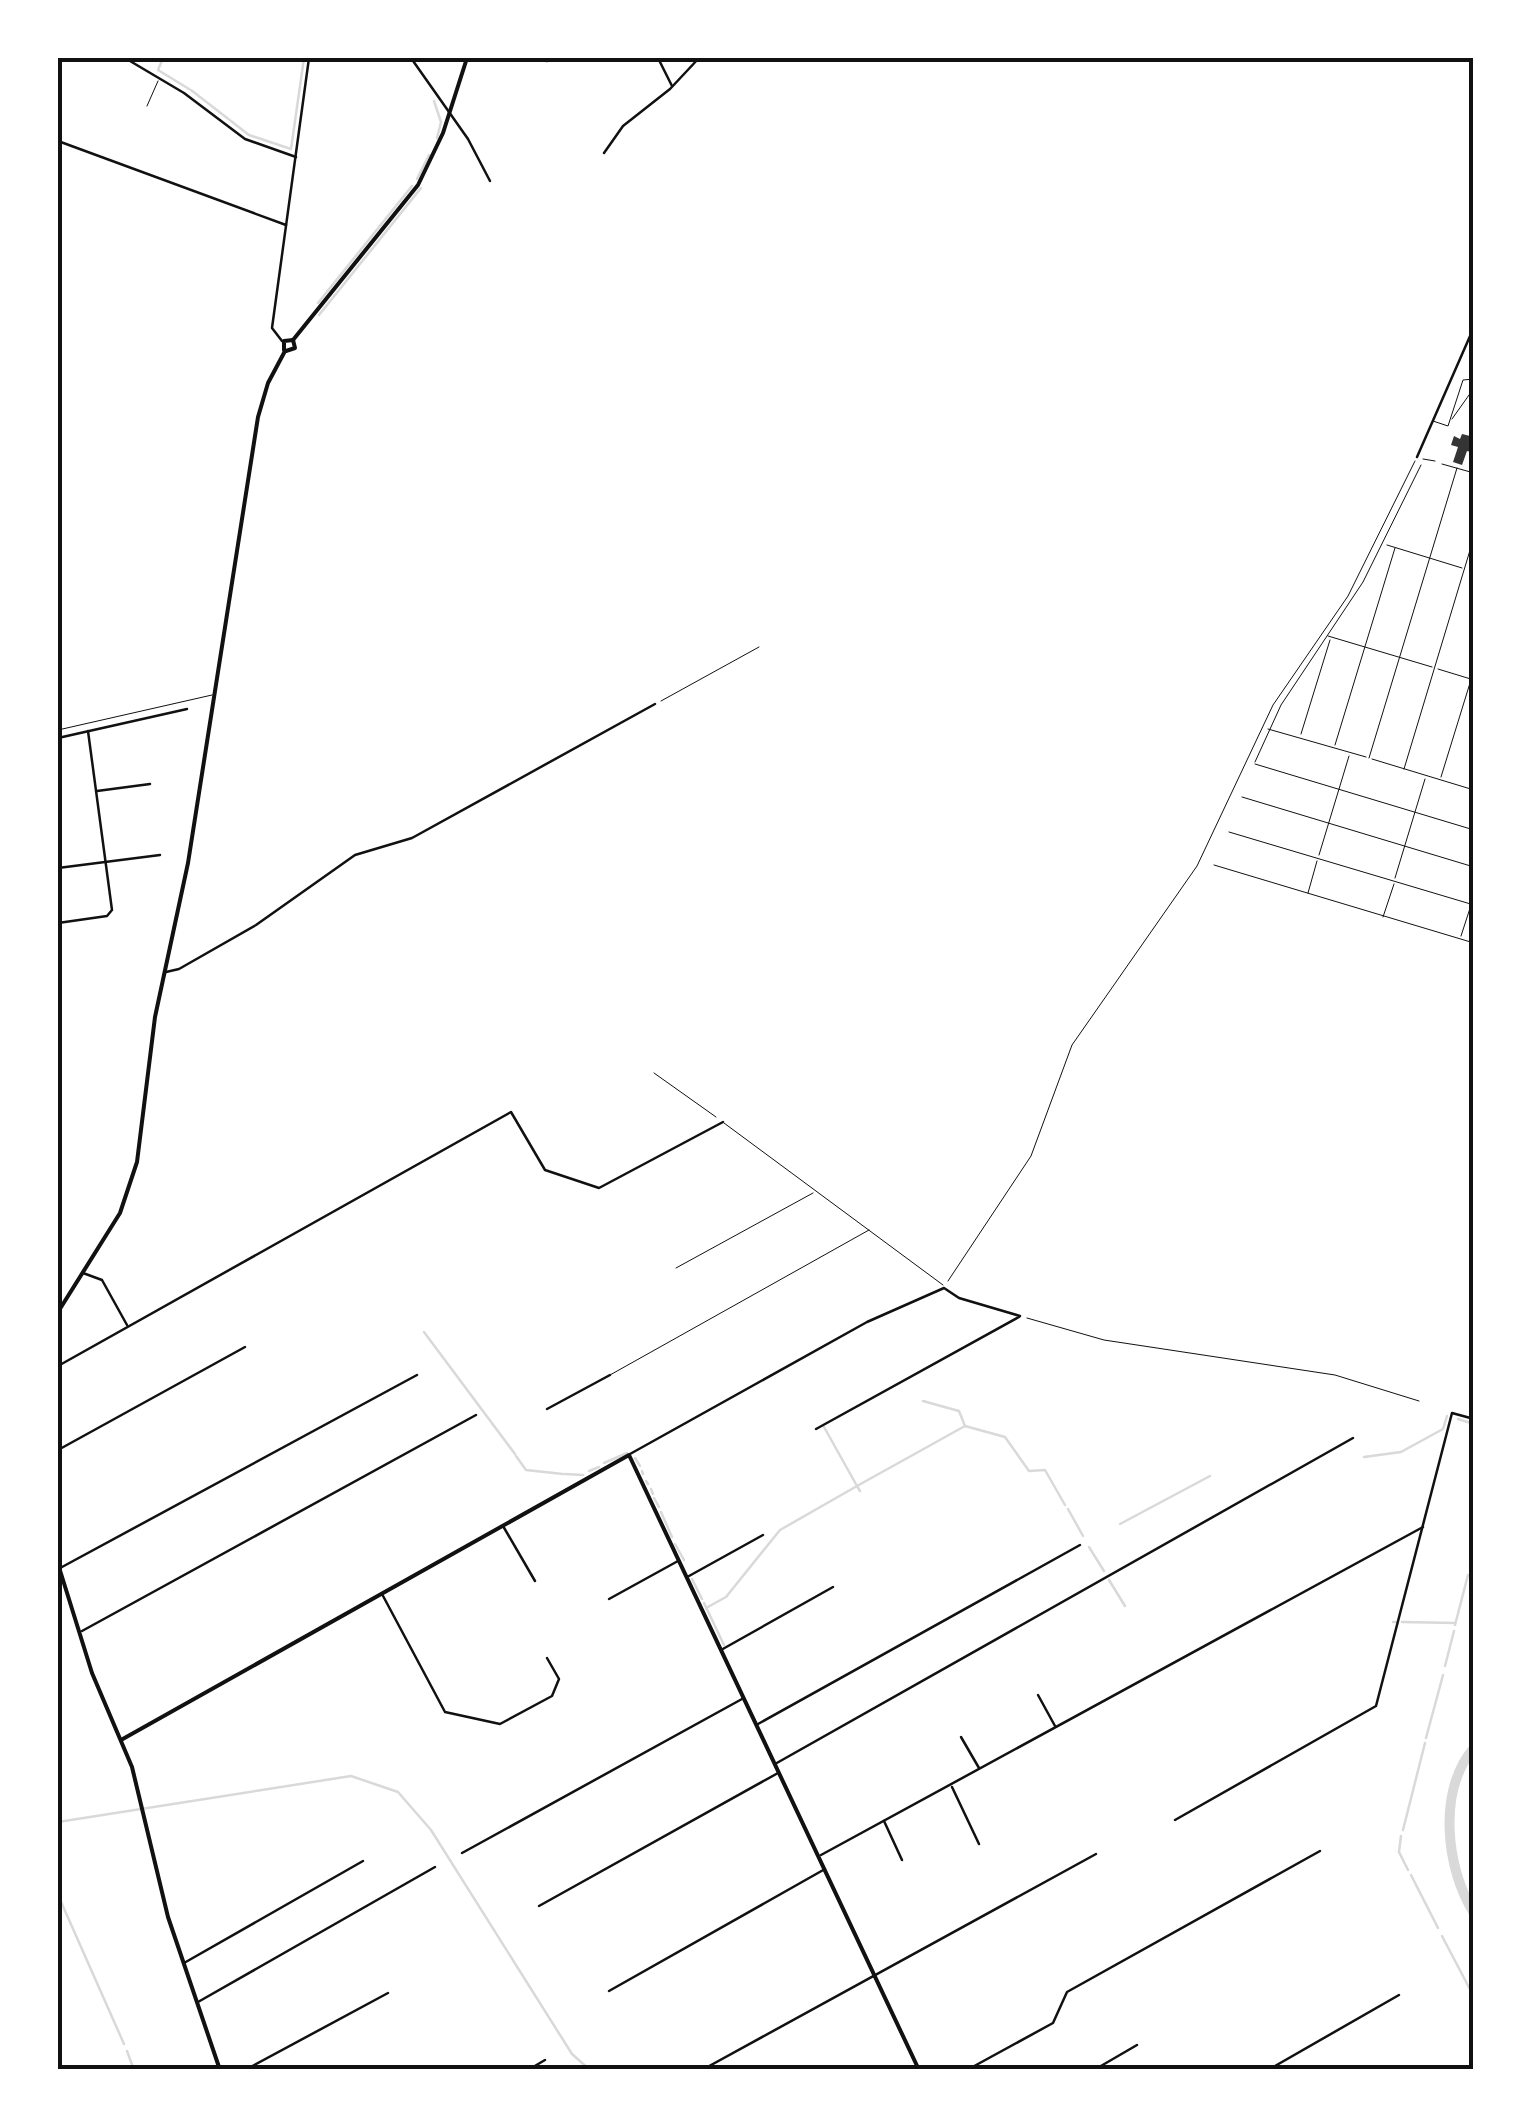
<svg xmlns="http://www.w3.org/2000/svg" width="1531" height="2127" viewBox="0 0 1531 2127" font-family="'PT Sans Narrow',sans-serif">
<rect width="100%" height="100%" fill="#fff"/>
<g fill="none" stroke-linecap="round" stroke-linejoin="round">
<g stroke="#d9d9d9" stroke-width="2.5">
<polyline points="163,58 158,70 189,89"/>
<polyline points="191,90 249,135 291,149 304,58"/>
<polyline points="434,101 441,122 437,138"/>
<polyline points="417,179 429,155"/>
<polyline points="318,303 412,186"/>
<polyline points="319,315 421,188"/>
<polyline points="424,1332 515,1454"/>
<polyline points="923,1401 959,1411 965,1426"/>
<polyline points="1458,1419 1474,1424"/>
<polyline points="824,1427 857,1486 965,1426 1005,1437 1029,1471 1045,1470 1065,1505"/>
<polyline points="516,1456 526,1470 563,1474"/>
<polyline points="1364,1457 1401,1452 1443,1429 1447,1416"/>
<polyline points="635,1458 640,1466"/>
<polyline points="604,1463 627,1453"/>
<polyline points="589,1471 599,1467"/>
<polyline points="642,1471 643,1474"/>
<polyline points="565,1474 583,1475"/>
<polyline points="646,1481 648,1484"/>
<polyline points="651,1489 653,1494"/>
<polyline points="654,1498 659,1507"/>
<polyline points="1068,1509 1083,1536"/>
<polyline points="661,1512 672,1537"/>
<polyline points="1120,1524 1210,1476"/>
<polyline points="675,1544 684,1560"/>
<polyline points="1089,1547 1104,1571"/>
<polyline points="1470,1567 1474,1552"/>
<polyline points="692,1579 702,1599"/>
<polyline points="1109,1580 1125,1606"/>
<polyline points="704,1603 724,1645"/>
<polyline points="706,1608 726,1597 780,1530 857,1486 860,1491"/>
<polyline points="1393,1622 1396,1622"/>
<polyline points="1402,1622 1455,1623"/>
<polyline points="1455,1625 1468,1575"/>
<polyline points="1445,1666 1454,1631"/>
<polyline points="1426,1738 1443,1675"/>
<polyline points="58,1822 351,1776 398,1792 431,1830 572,2054 590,2070"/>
<polyline points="1403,1830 1425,1743"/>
<polyline points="1401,1836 1399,1852 1408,1870"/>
<polyline points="1411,1875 1438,1928"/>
<polyline points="58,1895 124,2044"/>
<polyline points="1442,1936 1474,1997"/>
<polyline points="127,2051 134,2070"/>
</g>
<path stroke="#d9d9d9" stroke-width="10" d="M1474,1748C1437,1790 1446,1869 1474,1913"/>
</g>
<polygon fill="#353535" points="1462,434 1474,437 1474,453 1467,451 1462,465 1453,462 1458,447 1451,445 1454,436 1460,439"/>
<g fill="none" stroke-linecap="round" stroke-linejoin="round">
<g stroke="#111" stroke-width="1">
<polyline points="1442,464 1474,473"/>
<polyline points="1387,545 1462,568"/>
<polyline points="1328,636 1432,667"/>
<polyline points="1438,669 1474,680"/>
<polyline points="661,701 759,647"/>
<polyline points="1268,729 1366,757"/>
<polyline points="1301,734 1330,640"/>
<polyline points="1335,745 1395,548"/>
<polyline points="1369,758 1457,468"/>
<polyline points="1372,759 1474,790"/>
<polyline points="1255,762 1281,705 1363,582 1421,465"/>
<polyline points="1255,764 1474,830"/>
<polyline points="1404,769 1474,537"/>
<polyline points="1441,777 1470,683"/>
<polyline points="1242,797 1474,867"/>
<polyline points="1229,832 1474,905"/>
<polyline points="1319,855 1349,756"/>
<polyline points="1214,865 1474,943"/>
<polyline points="1395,878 1425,779"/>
<polyline points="1308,893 1317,861"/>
<polyline points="1383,917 1394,884"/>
<polyline points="1461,936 1474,896"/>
<polyline points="654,1073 716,1117"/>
<polyline points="948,1281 1031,1156 1072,1045 1197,866 1273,705 1348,596 1415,461"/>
<polyline points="1027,1318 1104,1340 1335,1375 1419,1401"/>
</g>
<g stroke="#111" stroke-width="1">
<polyline points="147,106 158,81"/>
<polyline points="1452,419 1474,388"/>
<polyline points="1433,421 1448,426 1463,380 1474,379"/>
<polyline points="1423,459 1435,461"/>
<polyline points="58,730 212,695"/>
<polyline points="724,1123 943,1285"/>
<polyline points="676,1268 813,1193"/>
<polyline points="610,1375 869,1230"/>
</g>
<g stroke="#111" stroke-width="2.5">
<polyline points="411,58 468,139 490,181"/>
<polyline points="546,58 547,61"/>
<polyline points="658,58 672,86"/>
<polyline points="130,61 184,93 245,139 296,157"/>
<polyline points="58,141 286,225"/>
<polyline points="604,153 623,126 670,89 699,58"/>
<polyline points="282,341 272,328 309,58"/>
<polyline points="1417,457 1474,327"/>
<polyline points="58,738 187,709"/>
<polyline points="97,791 150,784"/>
<polyline points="58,868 160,855"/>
<polyline points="58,923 107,916 112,910 88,731"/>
<polyline points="166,972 179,969 256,925 355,855 412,838 655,704"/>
<polyline points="83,1273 102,1280 127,1325"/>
<polyline points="58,1366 511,1112 545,1170 599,1188 723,1122"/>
<polyline points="547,1409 610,1375"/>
<polyline points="816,1429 1019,1317"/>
<polyline points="58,1450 245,1347"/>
<polyline points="630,1454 867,1322 944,1288 959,1298 1020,1316"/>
<polyline points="503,1526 535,1581"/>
<polyline points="62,1567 417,1375"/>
<polyline points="689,1576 763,1535"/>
<polyline points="382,1594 445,1712 500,1724 552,1696 559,1679 547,1658"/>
<polyline points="609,1599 678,1561"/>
<polyline points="82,1631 476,1415"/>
<polyline points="721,1650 833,1587"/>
<polyline points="1038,1695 1055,1726"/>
<polyline points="758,1724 1080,1545"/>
<polyline points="961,1737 979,1768"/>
<polyline points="775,1764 1353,1438"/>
<polyline points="952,1787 979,1844"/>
<polyline points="1175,1820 1376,1706 1452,1413 1474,1419"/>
<polyline points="884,1821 902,1860"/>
<polyline points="462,1853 742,1699"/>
<polyline points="821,1855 1423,1527"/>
<polyline points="539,1906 778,1773"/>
<polyline points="184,1963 363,1861"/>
<polyline points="609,1991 825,1869"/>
<polyline points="198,2002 435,1867"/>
<polyline points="245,2070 388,1993"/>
<polyline points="528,2070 545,2060"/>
<polyline points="702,2070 1096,1854"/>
<polyline points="967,2070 1053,2023 1067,1992 1320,1851"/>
<polyline points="1094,2070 1137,2045"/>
<polyline points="1268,2070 1399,1995"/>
</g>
<g stroke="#111" stroke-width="4">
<polyline points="293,340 418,185 443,133 467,58"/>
<polyline points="284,350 284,341 293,340"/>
<polyline points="286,351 295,348 293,340"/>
<polyline points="58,1312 120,1213 137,1162 155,1017 188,863 258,417 268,383 285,351"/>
<polyline points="58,1564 92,1673 132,1767 168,1917 220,2070"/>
<polyline points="121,1740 629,1455 919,2070"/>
</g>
</g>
<rect width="1531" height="2127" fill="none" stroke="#ffffff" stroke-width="120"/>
<rect x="60" y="60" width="1411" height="2007" fill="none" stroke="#111" stroke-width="4"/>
</svg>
